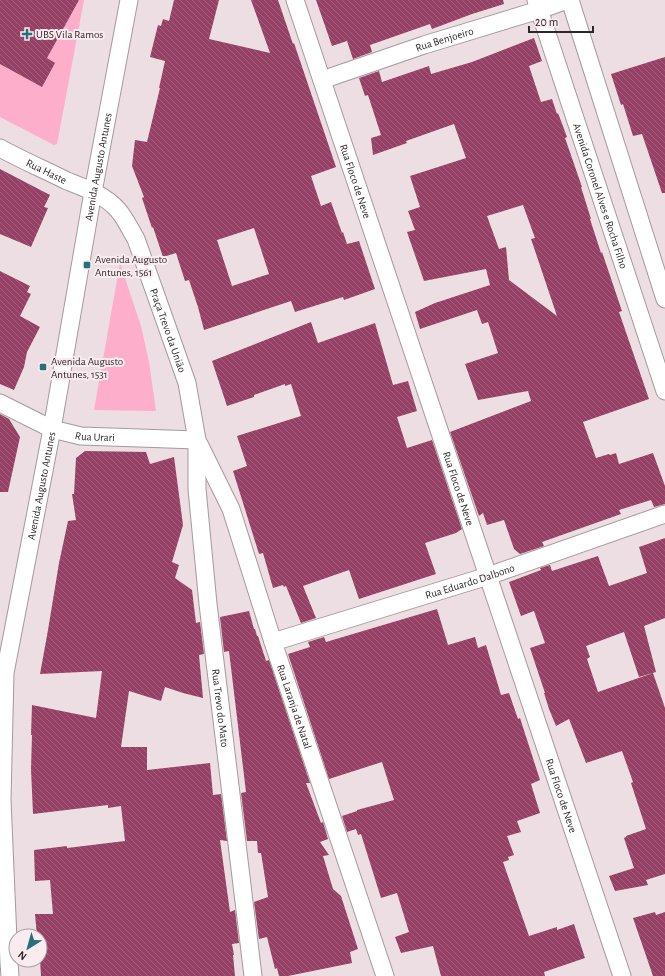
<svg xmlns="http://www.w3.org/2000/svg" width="665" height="976" viewBox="0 0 665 976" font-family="'Alegreya Sans',sans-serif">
<defs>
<pattern id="building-back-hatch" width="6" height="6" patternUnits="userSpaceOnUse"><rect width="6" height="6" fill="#964065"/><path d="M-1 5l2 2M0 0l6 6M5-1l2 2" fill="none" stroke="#a0607b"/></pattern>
</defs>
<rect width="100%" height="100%" fill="#ecdee3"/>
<g fill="#fcaecb">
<polygon points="0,0 84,0 57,144 54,145 0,117"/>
<polygon points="120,263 141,326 149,362 156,411 94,410"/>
</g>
<g fill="url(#building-back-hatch)" fill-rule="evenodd">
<polygon points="0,0 79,0 47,58 55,63 42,87 0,64"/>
<path d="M174,0H219L209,39L270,53L251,0H278L293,44L294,43L336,167L311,176L321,206L331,202L342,233L343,232L347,244L359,241L375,289L344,300L343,297L295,312L291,301L204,330L198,307L189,280L185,281L176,253L163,257L153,227L152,228L142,198L144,197L132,166L135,140L147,142L160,88H159L165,61L150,57L158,25L161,26L163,19L169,21ZM254,228L269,274L232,286L217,240Z"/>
<polygon points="316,0 503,0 504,4 472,14 432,29 430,24 370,45 372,52 353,59 347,41 332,46"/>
<path d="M534,38L542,61L529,66L541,102L552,99L557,114L558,113L567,137L565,138L582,187H581L591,219H590L601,253L602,252L622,311L619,312L649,399L583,422L596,458L609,454L610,455L616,453L619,464L653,453L665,486V504L654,507L651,500L619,510L621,514L542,542L544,546L520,554L514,549L504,520L487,525L483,513L479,516L450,432L531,401L528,391L478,400L465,364L498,353L488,322L482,324L477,310L420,329L415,312L435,303L490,285L486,269L424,281L407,232L415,230L408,211L420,207L410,176L466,158L454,124L406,141L407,143L373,155L371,138L381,135L368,95L365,96L359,78L379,71L382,82L429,66L431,74L472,62ZM523,205L535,238L531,239L557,316L509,280L506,247L499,249L487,216Z"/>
<polygon points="665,57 665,193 662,193 642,134 633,136 623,104 621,105 611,74"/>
<polygon points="0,169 50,195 44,207 48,208 31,247 0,234"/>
<polygon points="0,271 30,286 27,292 31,294 20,316 40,327 27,352 24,367 14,390 0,384"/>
<polygon points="311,322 318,343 375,323 393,385 408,381 417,411 397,417 407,448 432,440 462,529 456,533 425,543 436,574 359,599 349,570 303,586 316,618 301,623 286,586 284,587 283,585 273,588 263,553 259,554 233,471 247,466 237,436 301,416 291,384 285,386 285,384 254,395 254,397 227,406 212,361"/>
<polygon points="0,414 9,419 20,437 8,492 0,492"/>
<polygon points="85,451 146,452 150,464 174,457 183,525 172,562 179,565 175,578 192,590 196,623 200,622 204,654 199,655 203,698 183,693 165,687 161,701 129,691 121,747 147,747 147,770 210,763 213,795 221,794 227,841 220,840 230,912 235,910 239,943 232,944 234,955 233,955 235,976 41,976 40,960 40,936 37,936 35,914 53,914 50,880 35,881 34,850 67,846 67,848 125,841 121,806 108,808 108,805 33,814 31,769 32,735 31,735 32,705 96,718 102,671 40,674 48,630 59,563 68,521 76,520 72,494 74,494 76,458"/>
<polygon points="665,538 665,618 644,626 656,672 639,677 624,632 586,646 590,657 587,659 598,692 653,673 665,708 665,874 646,880 648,885 615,891 609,876 634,868 624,838 626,837 626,836 646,829 631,783 633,782 622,751 586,763 569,719 556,726 549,709 544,693 545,693 530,648 545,643 534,611 521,616 509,582 541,570 540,568 550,565 552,571 598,556 609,586 647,573 639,547"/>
<polygon points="437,609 448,645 475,637 478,648 486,645 501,695 509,693 518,719 520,718 540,780 531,784 540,813 517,821 521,832 507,836 514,855 508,857 509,860 503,862 529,936 557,927 557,930 574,924 585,958 544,972 545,976 441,976 433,946 401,953 395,937 409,932 397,893 381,898 361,834 358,835 356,829 347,832 342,816 357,811 357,810 394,800 382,762 329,779 288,654 310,647 308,642 324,637 326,642"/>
<polygon points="249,611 254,629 255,629 257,636 258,636 266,661 269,660 310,783 306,783 321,823 323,822 328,839 320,842 329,855 323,856 333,889 341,896 358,949 350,952 352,963 288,976 279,976 277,968 275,969 267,937 259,939 254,902 268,897 261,853 258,853 257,841 247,841 241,793 246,792 229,651 224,652 220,617"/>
<polygon points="655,912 656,915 665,912 665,976 653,976 633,918"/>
</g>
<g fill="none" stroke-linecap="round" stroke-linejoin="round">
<defs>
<g id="street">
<path id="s1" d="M295,0L622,976"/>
<path id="s2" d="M536,0L665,391"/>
<polyline points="570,0 665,299"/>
<path id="s3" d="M322,80L424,45L539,10L567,0"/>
<path id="s4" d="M0,148C22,160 45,170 67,181C85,188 105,195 118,210C125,218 130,229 136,239L187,383L197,440V489L208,604L253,976"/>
<path id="s5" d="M0,403L52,429L81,436L197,440"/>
<path id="s6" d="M199,444L231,509L273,642L385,976"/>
<path id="s7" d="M273,642L488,576L665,514"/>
<path id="s8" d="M10,976L9,963L2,800L5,673L52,429L93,192L129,0"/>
</g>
</defs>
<use href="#street" stroke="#a5999d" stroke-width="19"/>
<use href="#street" stroke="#fff" stroke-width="17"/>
</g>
<g fill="#277079" stroke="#f9ebf0" stroke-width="1.5">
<path d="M25 28h4v4h4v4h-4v4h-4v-4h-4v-4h4z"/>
<rect x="83" y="261" width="8" height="8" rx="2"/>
<rect x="39" y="363" width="8" height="8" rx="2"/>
</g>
<g text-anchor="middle" stroke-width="4" stroke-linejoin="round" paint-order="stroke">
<g font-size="11" fill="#2c2728" stroke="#f9ebf0" text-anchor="start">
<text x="36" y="38">UBS Vila Ramos</text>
<text x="95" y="263">Avenida Augusto<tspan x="95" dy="13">Antunes, 1561</tspan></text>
<text x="51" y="365">Avenida Augusto<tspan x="51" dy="13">Antunes, 1531</tspan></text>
</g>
<g font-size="11" fill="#2c2728" stroke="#f9ebf0">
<text dy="4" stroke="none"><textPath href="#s3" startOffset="129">Rua Benjoeiro</textPath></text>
<text dy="4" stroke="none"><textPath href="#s8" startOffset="818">Avenida Augusto Antunes</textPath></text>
<text dy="4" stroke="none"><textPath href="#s4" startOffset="52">Rua Haste</textPath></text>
<text dy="4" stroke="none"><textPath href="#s1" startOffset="191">Rua Floco de Neve</textPath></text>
<text dy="4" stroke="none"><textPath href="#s2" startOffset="206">Avenida Coronel Alves e Rocha Filho</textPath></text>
<text dy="4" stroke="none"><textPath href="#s4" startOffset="265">Praça Trevo da União</textPath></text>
<text dy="4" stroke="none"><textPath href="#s5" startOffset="102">Rua Urari</textPath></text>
<text dy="4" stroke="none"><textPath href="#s8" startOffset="494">Avenida Augusto Antunes</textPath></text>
<text dy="4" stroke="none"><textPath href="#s1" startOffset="515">Rua Floco de Neve</textPath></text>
<text dy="4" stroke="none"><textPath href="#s7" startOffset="206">Rua Eduardo Dalbono</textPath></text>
<text dy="4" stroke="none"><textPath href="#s6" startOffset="280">Rua Laranja de Natal</textPath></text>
<text dy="4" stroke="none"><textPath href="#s4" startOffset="648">Rua Trevo do Mato</textPath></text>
<text dy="4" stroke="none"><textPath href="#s1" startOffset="839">Rua Floco de Neve</textPath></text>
</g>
</g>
<g transform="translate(28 948) rotate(217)"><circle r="19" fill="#f9ebf0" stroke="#a79da0"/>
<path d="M0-3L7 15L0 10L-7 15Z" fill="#277079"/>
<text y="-6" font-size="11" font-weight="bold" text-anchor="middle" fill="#2c2728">N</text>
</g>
<path d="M529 26v6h64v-6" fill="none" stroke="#2c2728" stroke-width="2"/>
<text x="535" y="26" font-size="12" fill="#2c2728" stroke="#f9ebf0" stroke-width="3" paint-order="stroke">20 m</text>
</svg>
